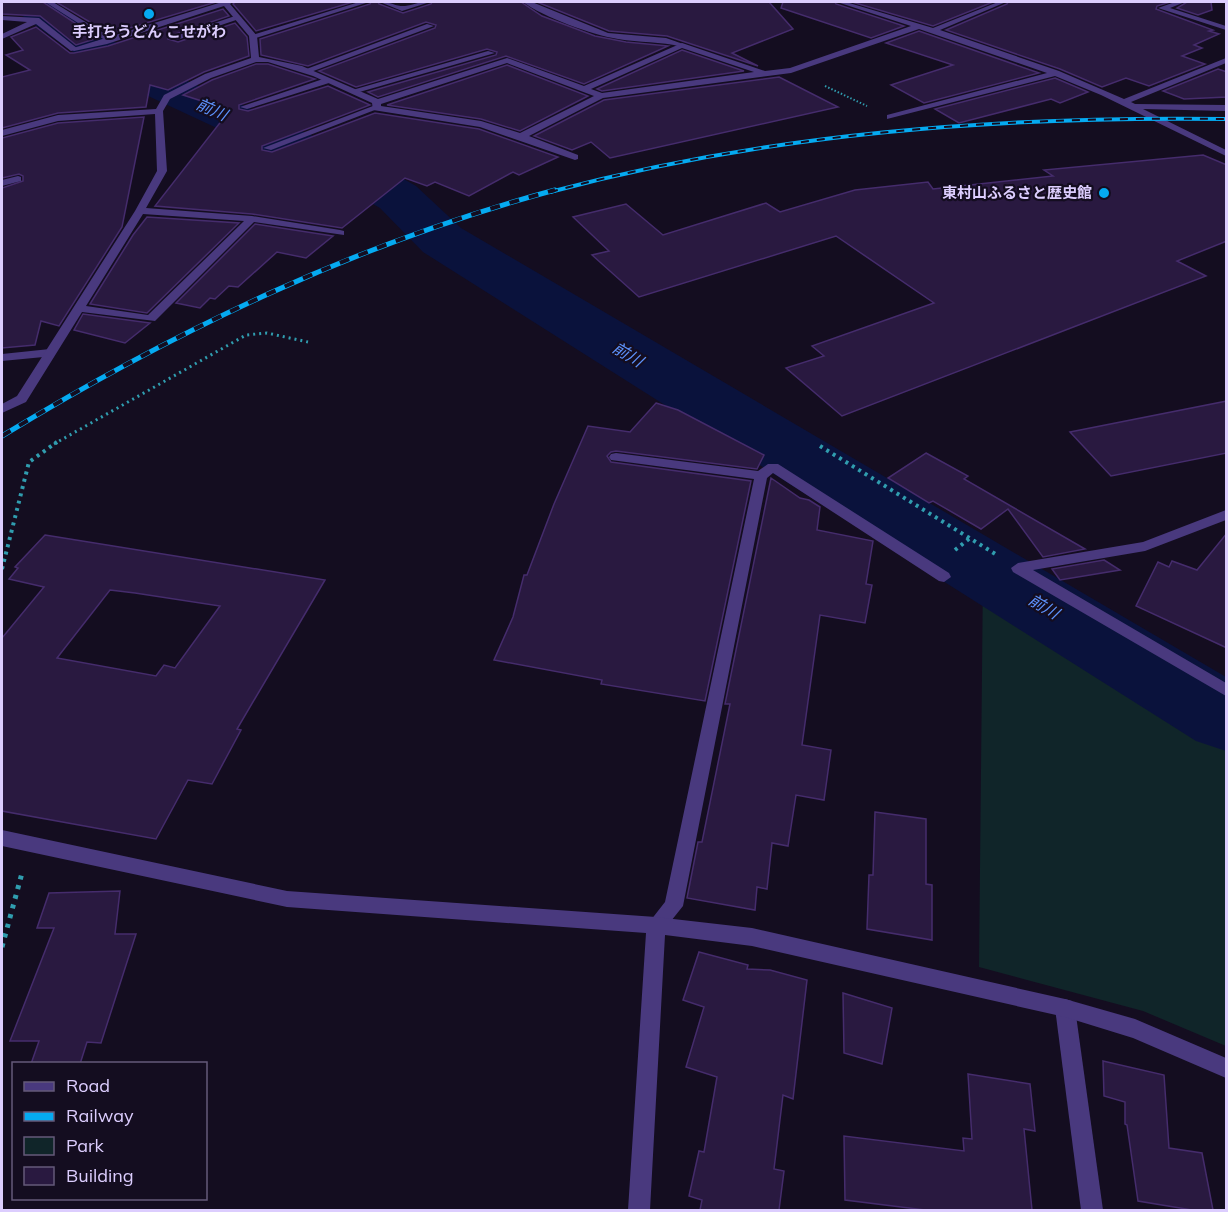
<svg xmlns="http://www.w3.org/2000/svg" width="1228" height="1212" viewBox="0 0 1228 1212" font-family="Mulish,'Noto Sans JP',sans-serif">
<rect width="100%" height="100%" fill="#140d20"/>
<polygon fill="#102529" points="983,572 1226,718 1226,1046 1143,1011 979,967"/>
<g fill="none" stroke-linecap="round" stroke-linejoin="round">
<polygon fill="#0a123c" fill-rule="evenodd" points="9,2 53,2 113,41 178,77 377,164 416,186 461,228 1226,677 1226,751 1196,741 423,252 380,208 341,186 146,95 83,59 14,10"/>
</g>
<g fill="#291940" stroke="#452c6c" stroke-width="1.5" fill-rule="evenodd">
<polygon points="2,2 43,2 98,38 76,45 40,16 2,14"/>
<polygon points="56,2 216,2 110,34"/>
<polygon points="235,2 353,2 256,31 233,4"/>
<polygon points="371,2 378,2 379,4 403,13 431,4 432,2 521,2 542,16 595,36 626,42 668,46 584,84 506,56 378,97 368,92 496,55 497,52 487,49 356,87 319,71 435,28 436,25 426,22 308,66 261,55 260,39 370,4"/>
<polygon points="537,2 769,2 793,29 732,53 758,66 667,36 609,31"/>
<polygon points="783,2 835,2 836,4 904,26 871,38 781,8"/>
<polygon points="852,2 993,2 933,26"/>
<polygon points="1008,2 1170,2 1157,6 1156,9 1213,30 1209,31 1219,34 1194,45 1202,48 1182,56 1205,64 1149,86 1126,78 1102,87 1060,69 946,30 1007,4"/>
<polygon points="1187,2 1211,2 1212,10 1198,15 1177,8"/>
<polygon points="223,9 229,16 169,36 168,39 178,42 235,23 247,37 249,56 204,72 168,90 150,85 146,107 58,113 2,128 2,77 30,70 6,55 23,50 11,37 36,27 70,53 74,53 108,46"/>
<polygon points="919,31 1039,73 924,103 891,85 953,65 886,43"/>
<polygon points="682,50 744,71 602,91 597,89"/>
<polygon points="256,64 268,64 315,79 239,105 239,109 248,111 328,86 370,105 262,146 262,150 272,152 375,113 479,129 558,157 519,175 513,172 469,196 435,182 427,186 405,178 342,228 252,214 155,206 230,110 183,95 212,80"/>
<polygon points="507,65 588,96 520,131 481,119 387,105"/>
<polygon points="1218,69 1227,72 1227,97 1184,99 1163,91"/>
<polygon points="779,77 838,107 610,158 591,142 572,150 534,136 604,100"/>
<polygon points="1055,78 1088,92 1060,103 1051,99 959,123 935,109"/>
<polygon points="144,117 122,227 59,326 41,321 35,345 2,348 2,188 23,181 23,176 19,174 2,178 2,138 58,123"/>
<polygon points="1203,155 1227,165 1227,241 1177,261 1206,276 842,416 786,368 824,356 812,346 934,303 836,236 639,297 592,255 609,251 573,217 626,204 663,235 766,203 780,212 855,190 928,182 933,189 1053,176 1044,170"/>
<polygon points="147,217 239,223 147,313 90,304 133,235"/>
<polygon points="255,224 333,236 306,258 277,252 238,287 229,286 215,299 210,298 200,308 176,303"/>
<polygon points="83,314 150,323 125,343 74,330"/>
<polygon points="1227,401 1227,453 1111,476 1070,432"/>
<polygon points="656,403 678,410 764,455 757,469 616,451 611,452 607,456 611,462 751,481 705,701 601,684 602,680 494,660 513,617 524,575 527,575 554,504 588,426 630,432"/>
<polygon points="926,453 968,476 964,479 1085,549 1043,557 1008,509 981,529 933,501 929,503 888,478"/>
<polygon points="771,478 800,498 809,500 820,507 817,530 873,541 866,584 872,585 865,623 820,615 802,745 831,750 824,800 796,795 788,846 772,843 767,889 757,887 755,910 687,898 698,842 702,842 730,704 725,704"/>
<polygon points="1227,533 1227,648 1136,606 1158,562 1169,567 1172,561 1197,570"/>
<path d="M45,535L325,580L237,729L241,730L212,784L188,780L156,839L2,811V638L44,587L9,579L18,568L15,567ZM110,590L135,593L220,606L175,668L164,665L156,676L57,658Z"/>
<polygon points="1104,560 1120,570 1060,580 1052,569"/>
<polygon points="875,812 926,819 926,884 932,885 932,940 867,929 869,875 873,875"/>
<polygon points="120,891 115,934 136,934 101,1043 87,1042 80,1064 31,1064 39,1041 10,1041 54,928 37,928 49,893"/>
<polygon points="699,952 748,965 747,969 770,970 807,980 793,1099 783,1095 774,1169 784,1171 779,1210 700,1210 702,1200 689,1196 699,1151 704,1152 717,1077 686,1067 704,1007 683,1000"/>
<polygon points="843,993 892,1008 882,1064 844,1053"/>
<polygon points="1103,1061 1164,1075 1169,1148 1202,1153 1213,1210 1192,1210 1138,1201 1127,1125 1125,1124 1125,1102 1104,1096"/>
<polygon points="968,1074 1030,1084 1035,1131 1024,1129 1032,1210 925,1210 845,1200 844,1136 964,1151 963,1138 972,1139"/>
</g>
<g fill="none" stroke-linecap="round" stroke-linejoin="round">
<polyline stroke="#309daf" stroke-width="2" stroke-dasharray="1.5 2" stroke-linecap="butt" points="825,86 867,106"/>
<polyline stroke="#309daf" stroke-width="3" stroke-dasharray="2 4" stroke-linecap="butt" points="54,444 246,335 267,333 308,342"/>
<g stroke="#309daf" stroke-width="4" stroke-dasharray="3 4.5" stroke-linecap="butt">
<polyline points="820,446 997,555"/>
<polyline points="955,550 970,538"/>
<polyline points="2,569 29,462 57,442"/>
</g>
<polyline stroke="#309daf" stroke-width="5" stroke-dasharray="4 6" stroke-linecap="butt" points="2,947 22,873"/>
<g fill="#49397e" fill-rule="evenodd">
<polygon points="45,2 53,2 115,40 108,42"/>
<polygon points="359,2 369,2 256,38 249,36"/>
<path d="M380,2C389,1 397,7 405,6C414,5 421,1 430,2L402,11Z"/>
<path d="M523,2H532L608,33L666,38L686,45L682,47C660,41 640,43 618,39C593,35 543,17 523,2Z"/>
<polygon points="2,16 39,18 78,49 71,51 36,24 2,39 2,34 27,22 2,20"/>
<polygon points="235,16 242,18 177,40 170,38"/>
<polygon points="427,24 434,26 308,73 301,71"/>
<polygon points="488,51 495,53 356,93 349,91"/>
<polygon points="326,78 330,81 329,83 247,109 240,107"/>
<polygon points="373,106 380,108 271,150 263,148"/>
<polygon points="18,176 21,177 21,181 2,186 2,180"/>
<polygon points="50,349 54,350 54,356 2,361 2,354"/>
<polygon points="616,453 758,471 768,464 778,464 949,573 951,577 944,582 939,581 773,473 767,478 683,906 663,931 656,933 649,931 647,925 665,902 754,479 611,460 609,457 611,454"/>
<polygon points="1065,999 1072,1001 1075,1008 1103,1210 1081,1210 1055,1008 1058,1001"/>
</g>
<g fill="#49397e" fill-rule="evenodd">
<path d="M222,2H233L230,4L257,36L259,57L302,66L378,99L507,58L584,86L682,43L765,71L790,68L911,26L837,2H846L933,28L998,2H1006L940,30L1059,71L1124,99L1226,58V63L1131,102L1135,104L1226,105V111L1143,109L1226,150V156L1101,95L1055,76L887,119V115L1047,73L919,29L791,73L603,98L529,136L578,155V159L575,160L480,127L373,110L372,103L313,76L268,62H256L211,78L170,99L163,111L167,171L146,208L252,216L340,230L344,231V235L254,222L155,321L82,312L26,402L2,413V404L17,396L135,211L157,171L155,114L58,121L2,136V130L58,115L156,109L164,95L205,74L251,58L249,36L224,6L107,44L74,51L70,49ZM682,48L754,72L602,93L591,89ZM507,63L594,96L520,133L481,121L381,106V104ZM143,214L244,221L148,315L86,306Z"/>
<polygon points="1175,2 1185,2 1170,8 1226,26 1226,30 1158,8"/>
<polygon points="1226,510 1226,520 1145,551 1033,570 1226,683 1226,696 1013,572 1011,568 1018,563 1143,542"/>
<polygon points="2,830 287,891 656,917 752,928 1065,999 1135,1019 1226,1058 1226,1078 1133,1038 1065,1017 752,946 665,935 650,1210 628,1210 646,933 287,907 2,846"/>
</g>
<defs>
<path id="rail-far1" d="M550,192C771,133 997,116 1226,119"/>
<path id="rail" d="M2,436C176,330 358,243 555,190"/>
</defs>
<use href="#rail-far1" stroke="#05aaf1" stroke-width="4"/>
<use href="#rail" stroke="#05aaf1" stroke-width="5"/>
<use href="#rail-far1" stroke="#140d20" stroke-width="2" stroke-dasharray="8" stroke-linecap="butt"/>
<use href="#rail" stroke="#140d20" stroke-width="4" stroke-dasharray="10" stroke-linecap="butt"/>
</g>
<g fill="#05aaf1" stroke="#140d20" stroke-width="2">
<circle cx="149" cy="14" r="6"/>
<circle cx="1104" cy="193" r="6"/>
</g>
<g text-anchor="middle" stroke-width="4.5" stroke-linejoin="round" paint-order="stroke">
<g font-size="15" font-weight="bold" fill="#dccdfe" stroke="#140d20">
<text x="149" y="37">手打ちうどん こせがわ</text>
<text x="1092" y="198" text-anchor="end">東村山ふるさと歴史館</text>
</g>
<g font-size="16" font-style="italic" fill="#5d92fc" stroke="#140d20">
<text transform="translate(212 109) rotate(24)" y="6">前川</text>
<text transform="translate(628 354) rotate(31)" y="6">前川</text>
<text transform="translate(1044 606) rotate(31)" y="6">前川</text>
</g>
</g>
<rect width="1228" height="1212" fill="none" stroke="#dccdfe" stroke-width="6"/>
<rect x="12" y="1062" width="195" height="138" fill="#140d20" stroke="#645a79" stroke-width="1.5"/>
<rect x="24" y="1082" width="30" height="9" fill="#49397e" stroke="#645a79" stroke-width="1.5"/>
<text x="66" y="1092" font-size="18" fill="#dccdfe">Road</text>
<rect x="24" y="1112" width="30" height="9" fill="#05aaf1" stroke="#645a79" stroke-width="1.5"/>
<text x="66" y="1122" font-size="18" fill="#dccdfe">Railway</text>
<rect x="24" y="1137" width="30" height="18" fill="#102529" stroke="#645a79" stroke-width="1.5"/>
<text x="66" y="1152" font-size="18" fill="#dccdfe">Park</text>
<rect x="24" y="1167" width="30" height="18" fill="#291940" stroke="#645a79" stroke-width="1.5"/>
<text x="66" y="1182" font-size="18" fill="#dccdfe">Building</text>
</svg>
